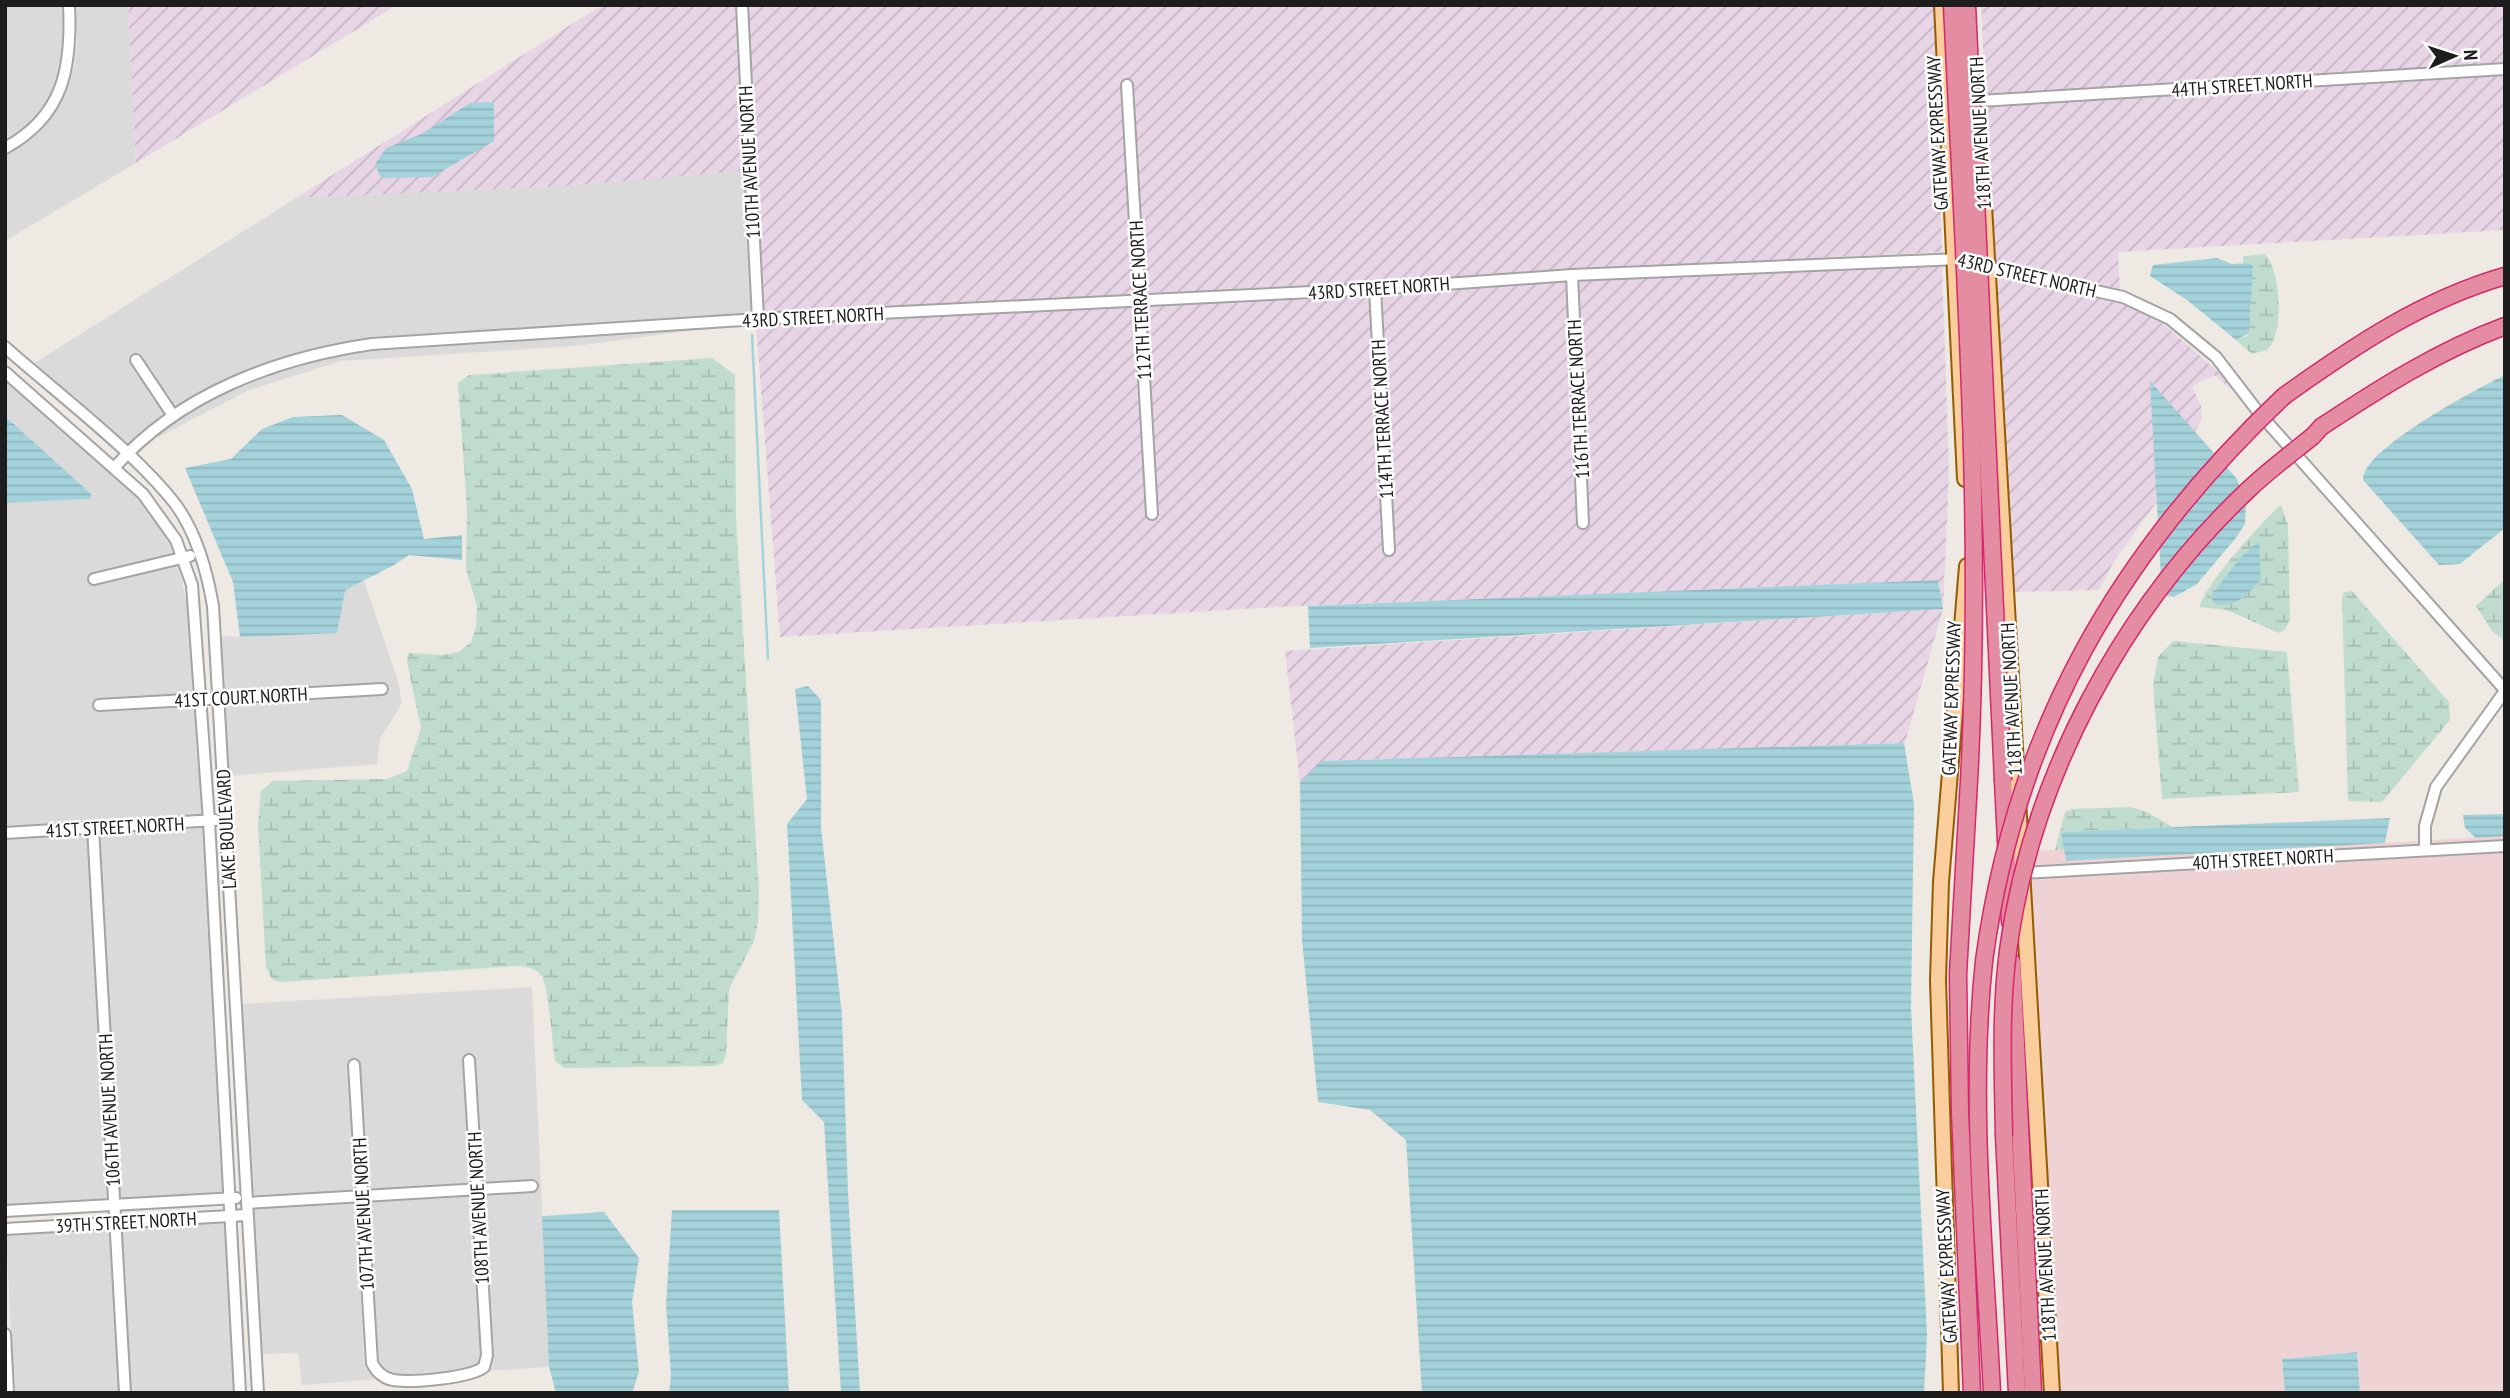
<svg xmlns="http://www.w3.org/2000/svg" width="2510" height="1398" viewBox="0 0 2510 1398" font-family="'PT Sans Narrow',sans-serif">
<defs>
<pattern id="industrial-furrows" width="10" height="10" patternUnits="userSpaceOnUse" patternTransform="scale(1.75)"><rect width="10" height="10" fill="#e7d5e5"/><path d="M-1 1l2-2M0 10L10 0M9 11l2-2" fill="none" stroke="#c6b6c4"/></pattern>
<pattern id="wetland-marsh" width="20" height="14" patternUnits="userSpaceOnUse" patternTransform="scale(1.75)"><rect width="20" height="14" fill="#c0dcce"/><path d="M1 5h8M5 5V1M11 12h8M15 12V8" fill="none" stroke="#a5bcb0"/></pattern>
<pattern id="water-rules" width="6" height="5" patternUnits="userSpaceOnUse" patternTransform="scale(1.75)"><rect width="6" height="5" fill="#a4d2db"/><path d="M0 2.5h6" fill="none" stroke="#8db4bc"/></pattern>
</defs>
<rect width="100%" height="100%" fill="#eeeae3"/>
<g fill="#dbdada">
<polygon points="5,5 63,5 65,43 62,66 44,108 29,126 5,142"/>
<polygon points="75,5 128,5 136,163 5,241 5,154 39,133 65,92 74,68 77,42"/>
<polygon points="743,171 752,314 345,342 234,377 174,406 138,353 128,359 165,412 126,446 33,364 296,198 565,186"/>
<polygon points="718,327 576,346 341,361 249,390 143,445 206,401 267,376 347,353"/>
<polygon points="7,380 139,498 171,542 176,554 87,576 91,585 179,564 190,622 195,694 93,700 94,710 196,705 203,816 5,828 5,503 91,499 90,494 5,416"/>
<polygon points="364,581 398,681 402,703 380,739 377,764 229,776 225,703 389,693 387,683 224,693 221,636 240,637"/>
<polygon points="203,826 223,1194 120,1200 99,833"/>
<polygon points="87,834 108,1200 5,1206 5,838"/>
<polygon points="532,987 549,1367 487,1371 494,1352 483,1194 538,1190 537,1180 482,1183 475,1054 463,1055 471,1184 367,1191 359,1059 347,1061 355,1192 252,1197 241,1004"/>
<polygon points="471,1195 481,1355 479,1364 469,1370 393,1375 378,1362 368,1201"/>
<polygon points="356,1202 364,1361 366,1369 379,1379 302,1385 298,1353 261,1354 253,1208"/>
<polygon points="225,1222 234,1393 131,1393 121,1228"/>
<polygon points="109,1229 119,1393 14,1393 6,1235"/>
</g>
<g fill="#efd2d3">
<polygon points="2505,836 2505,840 2431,845 2431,840"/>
<polygon points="2419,841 2419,845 2031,867 2036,851 2064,849 2067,861"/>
<polygon points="2505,851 2505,1393 2360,1393 2357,1352 2282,1359 2285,1393 2058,1393 2029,878"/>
</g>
<g fill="url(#industrial-furrows)" fill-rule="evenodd">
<polygon points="128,5 397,5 136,163"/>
<path d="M602,5H736L743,171L565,186L296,198ZM447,117L448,166L432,177L386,148L421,134Z"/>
<polygon points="748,5 1935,5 1942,252 1566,270 1375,284 1146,295 1133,80 1121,81 1134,295 763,314"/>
<polygon points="1981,5 2505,5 2505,63 1985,96"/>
<polygon points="2505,74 2505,230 2118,252 2120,291 1993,263 1986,106"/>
<polygon points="1942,263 1949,473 1943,609 1905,743 1322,761 1300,783 1285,651 1942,609 1938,580 1277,607 780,637 756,325 1134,306 1147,519 1159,518 1146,305 1369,295 1384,555 1395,554 1381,294 1566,281 1578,528 1589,528 1578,280"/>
<polygon points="1994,274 2121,302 2158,319 2225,378 2238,395 2214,375 2192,386 2201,406 2202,419 2194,433 2150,382 2158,500 2113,563 2099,590 2012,592"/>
</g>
<g fill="url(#wetland-marsh)">
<path d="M2265,254C2281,271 2285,334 2267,350L2252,354L2236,340L2248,335C2250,316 2254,280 2249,263L2243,264V256Z"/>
<path d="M712,358L735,375L736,519L759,891L758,922L754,941L729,989L726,1055L723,1063L715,1066L564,1068L555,1061C552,1043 549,985 541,975C534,967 526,967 516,966L280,982L272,979L266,968L258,825L261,791L273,781L387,779L407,771L421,728L407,662L408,653L442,655L459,652L471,642L476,627L477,606L466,569L467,510L458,383L469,375Z"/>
<path d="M2281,505L2288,525L2290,619L2285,629L2279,633L2227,610L2200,607C2201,589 2265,518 2281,505Z"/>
<polygon points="2505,579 2505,641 2492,631 2476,606"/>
<polygon points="2352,591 2449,702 2450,720 2382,802 2348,801 2342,599 2344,592"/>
<polygon points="2173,641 2287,652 2299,792 2162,799 2153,685 2158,657"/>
<polygon points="2130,807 2147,812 2173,827 2062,832 2064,849 2055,850 2065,812 2073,809"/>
</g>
<g fill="url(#water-rules)">
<polygon points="494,102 494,141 432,177 381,178 375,164 386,148 421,134 470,103"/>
<polygon points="2217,258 2232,264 2249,263 2253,266 2249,333 2236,340 2187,300 2150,276 2153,265"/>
<path d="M2505,375V528L2460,564L2439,565L2363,480C2361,450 2476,389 2505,375Z"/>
<polygon points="2150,381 2237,479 2246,501 2245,524 2235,539 2197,584 2174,597 2162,595"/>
<path d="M342,415L384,440L412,489L424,539L462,535V560L409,555C389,570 366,578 345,591L337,633L240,637L233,582L185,468L231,459L262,429L293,417Z"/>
<polygon points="5,416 91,494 91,499 5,503"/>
<path d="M2259,541L2261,580C2248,593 2235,611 2214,603L2211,597L2214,592L2240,558Z"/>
<polygon points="1938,580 1943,609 1310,648 1308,606"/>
<polygon points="808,686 821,700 821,828 842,1015 848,1192 860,1393 841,1393 824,1122 802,1100 787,824 807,799 795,689"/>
<polygon points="1904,743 1914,804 1911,1008 1927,1335 1924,1393 1422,1393 1406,1140 1370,1110 1318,1102 1302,940 1300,783 1321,761"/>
<polygon points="2505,814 2505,836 2476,838 2465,828 2463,815"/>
<polygon points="2390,818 2385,843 2066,861 2061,832"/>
<polygon points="672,1210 779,1210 789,1393 669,1393 671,1375 666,1305"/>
<polygon points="604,1212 639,1258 632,1302 639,1372 632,1393 556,1393 549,1367 542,1216"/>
<polygon points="2357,1352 2360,1393 2285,1393 2282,1359"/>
</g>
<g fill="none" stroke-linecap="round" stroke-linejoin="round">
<polyline stroke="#a4d2db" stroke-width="2.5" points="752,335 768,659"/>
<defs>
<g id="minor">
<polyline points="742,5 758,319"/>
<polyline points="1127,85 1152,514"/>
<polyline points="1979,101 2505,69"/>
<path d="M5,148C64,116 72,67 69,5"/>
<polyline points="1983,266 2123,297 2170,319 2216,357 2259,413 2505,690"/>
<polyline points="1572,275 1583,523"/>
<polyline points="1375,289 1389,550"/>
<path d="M5,347C58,394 133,450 176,505C197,534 207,571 213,606L258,1393"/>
<polyline points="136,360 172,414"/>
<polyline points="5,372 143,494 176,540 192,585 209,821 240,1393"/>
<path d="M114,468C179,394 276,358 372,344L758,319L1375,289L1572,275L1960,259"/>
<polyline points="94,579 190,556"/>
<polyline points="99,705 382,689"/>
<polyline points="93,828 125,1393"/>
<polyline points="5,833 215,820"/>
<polyline points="2425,850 2425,826 2436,787 2505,691"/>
<polyline points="2021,873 2505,846"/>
<path d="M354,1065L372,1363C376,1371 383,1378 393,1380C412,1383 470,1378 484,1367L487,1355L469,1060"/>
<polyline points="247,1203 532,1186"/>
<polyline points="5,1211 236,1198"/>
<polyline points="5,1229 247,1215"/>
<polyline points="5,1334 8,1393"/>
</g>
<g id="major">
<polyline points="1942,5 1965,479"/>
<polyline points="1982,171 2052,1393"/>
<polyline points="1951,1393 1938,980 1941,882 1967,566"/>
</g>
<g id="highway">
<path d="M2284,396C2354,346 2422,300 2505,276"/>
<path d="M2313,436L2321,427C2380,388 2438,351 2505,326"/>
<polyline points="2003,781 2010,922"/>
<polyline points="1968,798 1958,974 1960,1112 1972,1393"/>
<path d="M1984,961C1969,1104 1985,1250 1992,1393"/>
<polyline points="2012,962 2033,1393"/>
<polyline points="2004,1136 2017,1393"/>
</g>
</defs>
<use href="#minor" stroke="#a4a4a4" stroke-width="14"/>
<use href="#major" stroke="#935c03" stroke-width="18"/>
<use href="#highway" stroke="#d5276c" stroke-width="19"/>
<use href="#minor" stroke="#fff" stroke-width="10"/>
<use href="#major" stroke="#facd9d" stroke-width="14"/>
<use href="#highway" stroke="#e48ca1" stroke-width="16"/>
<defs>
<g id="highway-bridge">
<path d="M1952,5C1964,269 1984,534 1968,798"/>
<polyline points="1967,5 2003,781"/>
<path d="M1984,961C2015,731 2117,554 2284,396"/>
<path d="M2004,1136C2003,1074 2000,1012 2008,951C2031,778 2122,609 2248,490C2269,470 2292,453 2313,436"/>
</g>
</defs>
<use href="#highway-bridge" stroke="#d5276c" stroke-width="19" stroke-linecap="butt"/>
<use href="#highway-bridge" stroke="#e48ca1" stroke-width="16"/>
</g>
<g text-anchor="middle" stroke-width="5" stroke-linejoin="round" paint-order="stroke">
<g font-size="19" fill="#1d1d1d" stroke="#fff">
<text transform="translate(2242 85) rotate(-4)" y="7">44TH STREET NORTH</text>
<text transform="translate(1937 133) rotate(-93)" y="7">GATEWAY EXPRESSWAY</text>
<text transform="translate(1980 133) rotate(-93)" y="7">118TH AVENUE NORTH</text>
<text transform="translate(749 162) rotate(-93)" y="7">110TH AVENUE NORTH</text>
<text transform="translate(2027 275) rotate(13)" y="7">43RD STREET NORTH</text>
<text transform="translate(1379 288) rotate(-4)" y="7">43RD STREET NORTH</text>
<text transform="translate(1140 300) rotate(-93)" y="7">112TH TERRACE NORTH</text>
<text transform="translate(813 317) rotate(-3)" y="7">43RD STREET NORTH</text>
<text transform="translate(1578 399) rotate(-93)" y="7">116TH TERRACE NORTH</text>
<text transform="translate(1382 419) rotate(-93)" y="7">114TH TERRACE NORTH</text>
<text transform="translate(241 697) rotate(-3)" y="7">41ST COURT NORTH</text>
<text transform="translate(1951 698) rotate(-88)" y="7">GATEWAY EXPRESSWAY</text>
<text transform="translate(2011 699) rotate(-93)" y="7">118TH AVENUE NORTH</text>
<text transform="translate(115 827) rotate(-3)" y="7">41ST STREET NORTH</text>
<text transform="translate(226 829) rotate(-93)" y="7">LAKE BOULEVARD</text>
<text transform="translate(2263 859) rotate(-3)" y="7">40TH STREET NORTH</text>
<text transform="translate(109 1110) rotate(-93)" y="7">106TH AVENUE NORTH</text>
<text transform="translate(478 1208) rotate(-93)" y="7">108TH AVENUE NORTH</text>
<text transform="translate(363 1214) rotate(-93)" y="7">107TH AVENUE NORTH</text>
<text transform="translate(126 1222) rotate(-3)" y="7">39TH STREET NORTH</text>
<text transform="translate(2045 1265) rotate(-93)" y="7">118TH AVENUE NORTH</text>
<text transform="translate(1946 1266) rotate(-93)" y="7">GATEWAY EXPRESSWAY</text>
</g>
</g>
<rect width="2510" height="1398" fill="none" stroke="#1d1d1d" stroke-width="14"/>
<g transform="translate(2454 56) rotate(87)" stroke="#ffffff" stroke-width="5" paint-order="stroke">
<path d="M0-5L12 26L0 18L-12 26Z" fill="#1d1d1d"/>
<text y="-10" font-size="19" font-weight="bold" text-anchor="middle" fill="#1d1d1d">N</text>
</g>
</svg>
